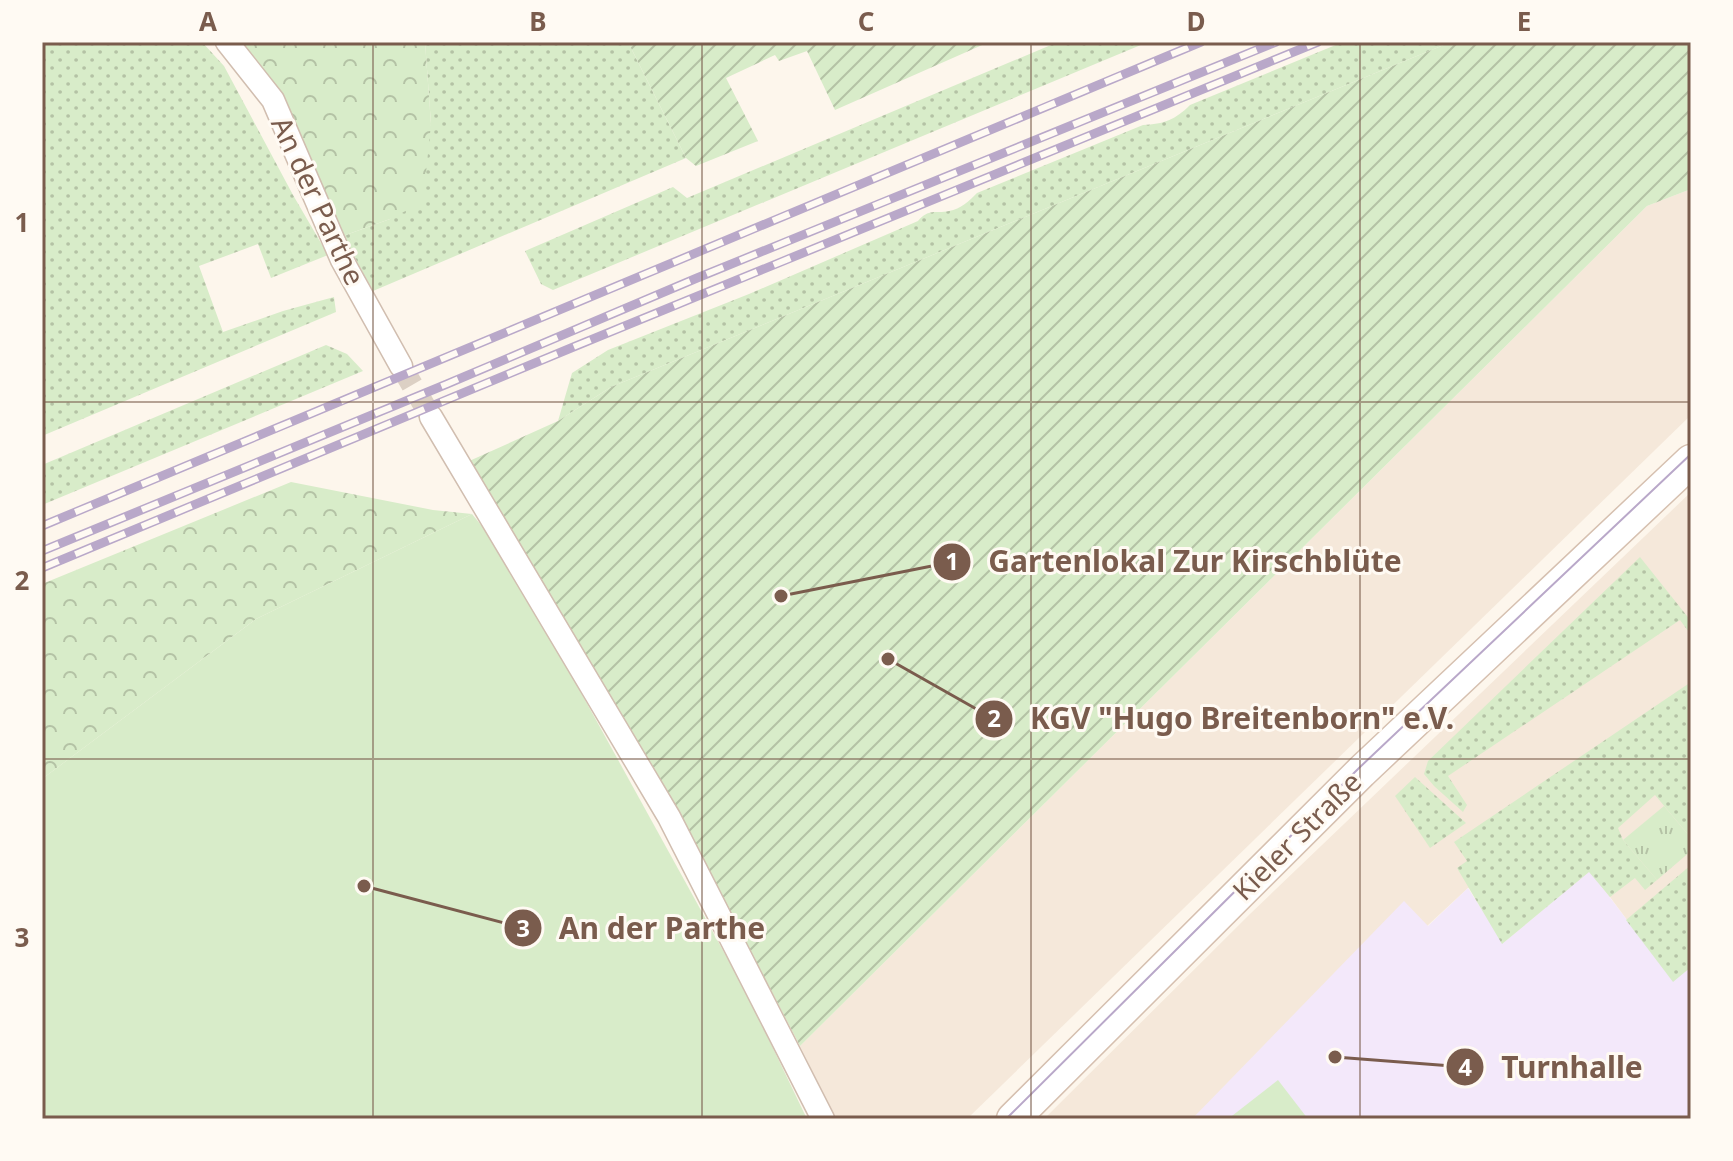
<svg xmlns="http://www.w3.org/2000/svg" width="1733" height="1161" viewBox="0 0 1733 1161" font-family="'Noto Sans',sans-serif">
<defs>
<pattern id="grass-dots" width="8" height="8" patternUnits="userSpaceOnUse" patternTransform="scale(2)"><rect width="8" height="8" fill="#d8ecc9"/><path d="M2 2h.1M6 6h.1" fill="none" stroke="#b4c2a5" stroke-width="1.8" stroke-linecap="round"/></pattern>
<pattern id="forest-crowns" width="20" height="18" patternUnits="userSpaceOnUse" patternTransform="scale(2)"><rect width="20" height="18" fill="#d8ecc9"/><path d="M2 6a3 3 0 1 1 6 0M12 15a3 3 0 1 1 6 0" fill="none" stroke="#b4c2a5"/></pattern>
<pattern id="park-tufts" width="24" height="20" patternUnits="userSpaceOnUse" patternTransform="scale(2)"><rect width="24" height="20" fill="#d8ecc9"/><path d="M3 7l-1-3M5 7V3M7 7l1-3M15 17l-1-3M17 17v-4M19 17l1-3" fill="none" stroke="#b4c2a5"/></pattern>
<pattern id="garden-furrows" width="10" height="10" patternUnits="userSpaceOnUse" patternTransform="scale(2)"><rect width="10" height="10" fill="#d8ecc9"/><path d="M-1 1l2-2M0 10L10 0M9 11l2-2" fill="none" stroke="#b4c2a5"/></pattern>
</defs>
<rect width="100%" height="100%" fill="#fdf6ec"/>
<g fill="#f5e8da">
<polygon points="1691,189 1691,415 967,1119 836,1119 800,1046 1647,206"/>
<polygon points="1691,492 1691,967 1673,982 1610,897 1468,888 1427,926 1209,1103 1192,1119 1044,1119 1251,913"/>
</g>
<polygon fill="#f3e8fa" points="1590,871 1673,981 1691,967 1691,1119 1192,1119 1404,901 1428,926 1468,888 1503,943"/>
<g fill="url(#grass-dots)">
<polygon points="42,42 202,42 224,66 293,195 328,255 271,278 258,244 199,266 223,332 283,311 334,297 336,312 42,436"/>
<polygon points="425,42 628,42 686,158 373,291 343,236 390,219 431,124"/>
<polygon points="1058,42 1148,42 553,290 541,284 525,251 673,187 687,198"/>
<path d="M1343,42H1451L611,387L558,421L572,373L608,350L749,294L918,221C929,208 935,214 949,211C961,209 969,201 977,193L1143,125C1164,124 1175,120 1190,105Z"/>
<polygon points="326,345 347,354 363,371 42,505 42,465"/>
<polygon points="1640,557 1691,621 1691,635 1680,620 1448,776 1467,805 1463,812 1434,786 1424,774 1428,761"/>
<polygon points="1691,682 1691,838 1655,795 1618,828 1623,840 1657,880 1645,890 1635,878 1610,897 1589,872 1502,944 1457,868 1467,861 1454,842"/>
<polygon points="1415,777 1466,823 1430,848 1395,796"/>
<polygon points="1691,865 1691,967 1673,982 1626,920"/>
</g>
<g fill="url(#forest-crowns)">
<polygon points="239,42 425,42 431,124 423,202 390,219 343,236"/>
<polygon points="291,482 433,510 472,514 256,619 42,779 42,584"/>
</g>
<polygon fill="url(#park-tufts)" points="1664,806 1691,838 1691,851 1657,880 1623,840"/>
<g fill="url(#garden-furrows)">
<polygon points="628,42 989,42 835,110 807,51 779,61 775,55 726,78 758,141 696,166 686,158"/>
<polygon points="1451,42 1691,42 1691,189 1647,206 800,1046 678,812 467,462 558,421 611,387"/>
</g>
<g fill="#d8ecc9">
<polygon points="472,514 504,553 746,992 807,1119 42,1119 42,779 256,619"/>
<polygon points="1278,1080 1308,1119 1228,1119"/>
</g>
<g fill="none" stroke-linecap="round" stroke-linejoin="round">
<polyline stroke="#dcd0c4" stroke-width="22" stroke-dasharray="22 11" stroke-linecap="butt" points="401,366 431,417"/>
<defs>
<g id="minor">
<polyline points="227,42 273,100 342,260 401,366"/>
<polyline points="431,417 669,817 823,1119"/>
</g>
<polyline id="secondary" points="1013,1119 1361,772 1691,461"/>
</defs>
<use href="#minor" stroke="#d1beb0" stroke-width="25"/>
<use href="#secondary" stroke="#d6c0b0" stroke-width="35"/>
<use href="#minor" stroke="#fff" stroke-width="22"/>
<use href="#secondary" stroke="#fff" stroke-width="32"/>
<polyline stroke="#b9a8c9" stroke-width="2" points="1006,1119 1359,768 1691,454"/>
<defs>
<g id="rail">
<polyline points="42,526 1201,42"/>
<polyline points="42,551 447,384 697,278 1276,42"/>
<polyline points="42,568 571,348 1318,42"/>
</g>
</defs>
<use href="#rail" stroke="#b9a8c9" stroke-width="9"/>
<use href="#rail" stroke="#fffaf3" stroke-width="6" stroke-dasharray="18" stroke-linecap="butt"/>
</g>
<path fill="none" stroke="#7a5c4d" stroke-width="2" stroke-opacity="0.55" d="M373,42V1119M702,42V1119M1031,42V1119M1360,42V1119M42,402H1691M42,759H1691"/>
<g text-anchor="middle" stroke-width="6" stroke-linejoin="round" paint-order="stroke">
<g font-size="28" fill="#7a5c4d" stroke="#fffaf3">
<text transform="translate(318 201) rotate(65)" y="10">An der Parthe</text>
<text transform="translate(1297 836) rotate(-45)" y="10">Kieler Straße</text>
</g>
</g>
<path fill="none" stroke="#7a5c4d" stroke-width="3" d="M781 596L952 562M888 659L994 719M364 886L523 928M1335 1057L1465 1067"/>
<g fill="#7a5c4d" stroke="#fffaf3" stroke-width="3">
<circle cx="781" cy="596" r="8"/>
<circle cx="888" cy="659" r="8"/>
<circle cx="364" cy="886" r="8"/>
<circle cx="1335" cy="1057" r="8"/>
<circle cx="952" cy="562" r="20"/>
<circle cx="994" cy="719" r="20"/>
<circle cx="523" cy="928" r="20"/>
<circle cx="1465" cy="1067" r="20"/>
</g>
<g font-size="24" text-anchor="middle" font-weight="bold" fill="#fff">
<text x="952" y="570">1</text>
<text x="994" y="727">2</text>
<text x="523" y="937">3</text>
<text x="1465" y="1076">4</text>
</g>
<g font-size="30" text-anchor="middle" font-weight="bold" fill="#7a5c4d" stroke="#fffaf3" stroke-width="6" stroke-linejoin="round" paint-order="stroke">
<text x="1195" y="572">Gartenlokal Zur Kirschblüte</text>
<text x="1242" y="729">KGV "Hugo Breitenborn" e.V.</text>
<text x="662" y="939">An der Parthe</text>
<text x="1572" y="1078">Turnhalle</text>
</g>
<rect width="1733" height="1161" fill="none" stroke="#fffaf3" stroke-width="88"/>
<rect x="44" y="44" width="1645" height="1073" fill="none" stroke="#7a5c4d" stroke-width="3"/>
<g font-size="26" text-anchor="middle" font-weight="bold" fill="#7a5c4d">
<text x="208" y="31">A</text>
<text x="538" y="31">B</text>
<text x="866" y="31">C</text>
<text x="1196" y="31">D</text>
<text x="1524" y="31">E</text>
<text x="22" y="232">1</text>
<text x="22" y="590">2</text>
<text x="22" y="947">3</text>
</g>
</svg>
